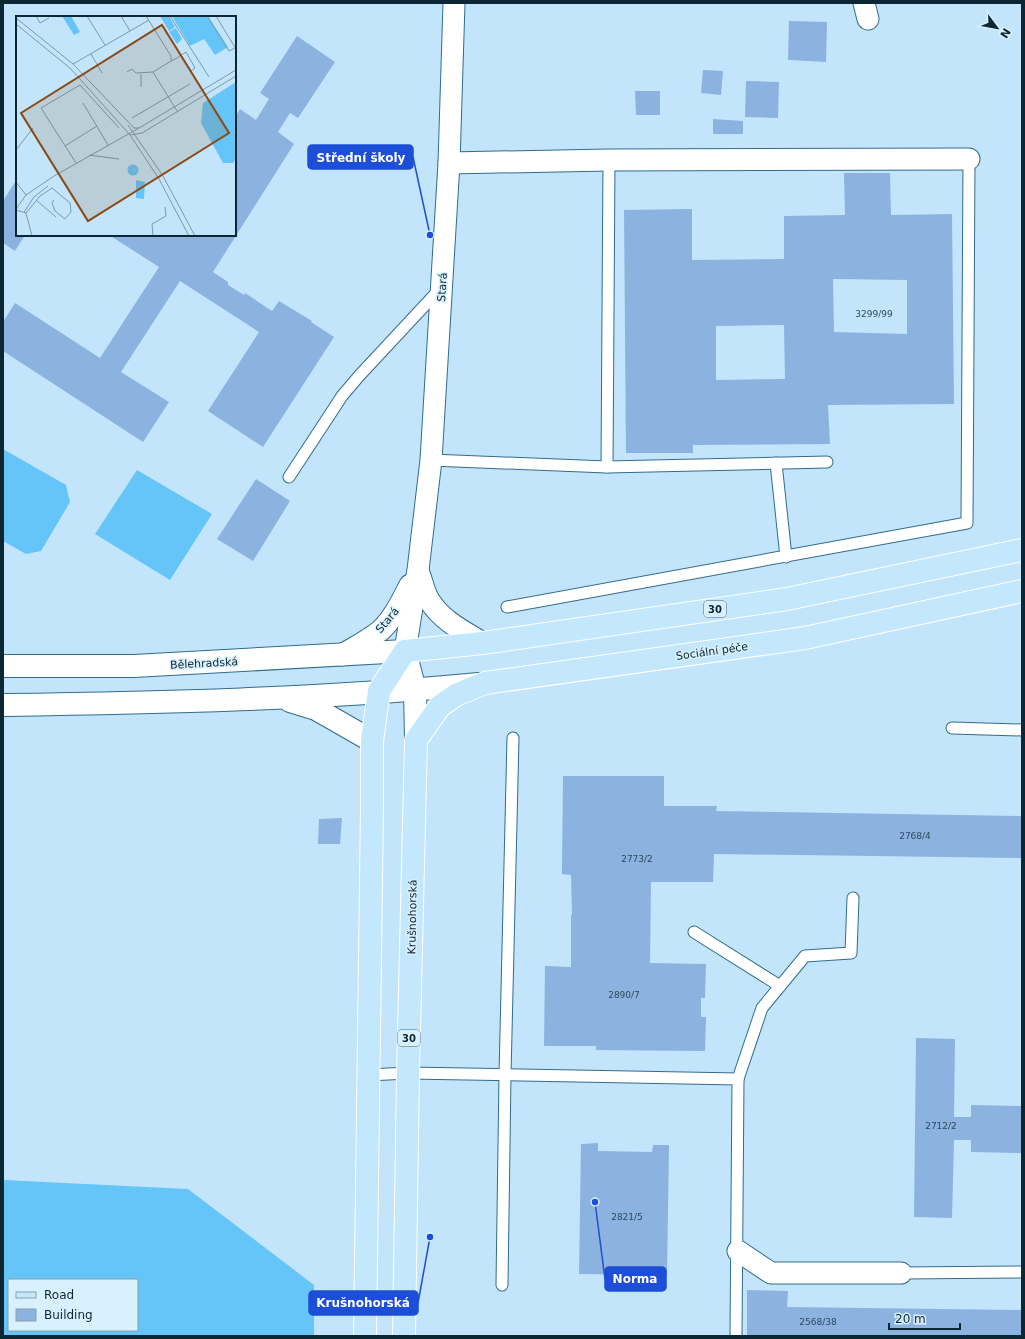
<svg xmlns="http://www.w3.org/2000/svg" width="1025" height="1339" viewBox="0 0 1025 1339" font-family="'DejaVu Sans',sans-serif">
<rect width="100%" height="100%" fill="#c2e5fb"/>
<g fill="#65c5f9" fill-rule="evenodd">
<polygon points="3,449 66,485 70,502 41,551 26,554 3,541"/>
<polygon points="137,470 212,514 170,580 95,534"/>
<path d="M3,1180L188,1189L314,1285V1336H3ZM9,1280H137V1330H9Z"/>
</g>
<g fill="#8cb2e0" fill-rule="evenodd">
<polygon points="789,21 827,22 826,62 788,60"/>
<polygon points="297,36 335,62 298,118 290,113 278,132 294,144 213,272 228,282 228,285 244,295 245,293 272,311 279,301 312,321 311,322 334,337 263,447 208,411 259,332 180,281 121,372 169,402 143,442 3,351 3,322 15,303 100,358 159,267 109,235 155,235 158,237 159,235 235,235 235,117 240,109 256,120 269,99 260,93"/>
<polygon points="703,70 723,71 721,95 701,93"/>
<polygon points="746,81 779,82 778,118 745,117"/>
<polygon points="635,91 660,91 660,115 636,115"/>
<polygon points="713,119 743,121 743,134 713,134"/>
<path d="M844,173H890L891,215L952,214L954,404L828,405L830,444L693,445V453H626L624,210L692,209V260L784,259V216L845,215ZM833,279L907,280V334L834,332ZM784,325L785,379L716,380V326Z"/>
<polygon points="17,179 17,235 25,235 15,251 3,243 3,201"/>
<polygon points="256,479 290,501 253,561 217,539"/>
<polygon points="563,776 664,776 664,806 717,806 716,811 1022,816 1022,858 714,854 713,882 651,882 650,963 706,964 705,998 701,998 701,1017 706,1017 705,1051 596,1050 596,1046 544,1046 545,966 571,967 571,915 572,915 571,875 562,874 562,867"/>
<polygon points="342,818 340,844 318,844 319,819"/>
<polygon points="916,1038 955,1039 954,1117 971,1117 971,1105 1022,1106 1022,1153 971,1152 971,1140 954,1140 952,1218 914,1217"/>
<polygon points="598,1143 598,1151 652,1152 653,1145 669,1145 667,1275 579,1274 581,1144"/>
<polygon points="747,1290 788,1291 787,1307 1022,1310 1022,1336 747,1336"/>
</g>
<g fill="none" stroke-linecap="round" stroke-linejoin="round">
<defs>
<g id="service">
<polyline points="431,460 607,467 827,462"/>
<polyline points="776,463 786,557"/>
<polyline points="607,467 609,160"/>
<polyline points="289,477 342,396 359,376 440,289"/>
<polyline points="507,607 967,523 969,159"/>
<polyline points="952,728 1022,730"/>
<polyline points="694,932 780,986"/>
<polyline points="368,1075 408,1073 738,1079 736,1336"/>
<polyline points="738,1079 762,1008 805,956 851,953 853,898"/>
<polyline points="901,1273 1022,1272"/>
<polyline points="502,1285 505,1075 513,738"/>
</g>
<g id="minor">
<polyline points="864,3 868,19"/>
<polyline points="449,163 609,160 969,159"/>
<path d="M418,571C422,580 424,592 429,600C442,621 463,631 483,643"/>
<polyline points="405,651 418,570 431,460 449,163 454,3"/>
<path d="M342,655C355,647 369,640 381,630C394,618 402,600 410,585"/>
<polyline points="738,1251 771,1273 901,1273"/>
</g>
<g id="tertiary">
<polyline points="3,666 134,666 405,651 415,690 416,740"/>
<polyline points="290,701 316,709 372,741"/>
<path d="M3,705C162,703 321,699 479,684"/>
</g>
<g id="primary">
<polyline points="365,1336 372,806 372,741 379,691 405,651 483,643 787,599 1022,550"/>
<polyline points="404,1336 408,1073 416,740 440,706 456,695 485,683 805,638 1022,591"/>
</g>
</defs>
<use href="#service" stroke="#316c8c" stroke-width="13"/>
<use href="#minor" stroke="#316c8c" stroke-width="23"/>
<use href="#tertiary" stroke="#316c8c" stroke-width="24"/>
<use href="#primary" stroke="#fff" stroke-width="24"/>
<use href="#service" stroke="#fff" stroke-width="11"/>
<use href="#minor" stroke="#fff" stroke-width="21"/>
<use href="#tertiary" stroke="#fff" stroke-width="22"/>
<use href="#primary" stroke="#c3e8fd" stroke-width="22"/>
</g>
<g text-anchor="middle" stroke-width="3" stroke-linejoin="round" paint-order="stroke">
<g font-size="9" fill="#2d495e">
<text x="874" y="317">3299/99</text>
<text x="915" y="839">2768/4</text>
<text x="637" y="862">2773/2</text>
<text x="624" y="998">2890/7</text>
<text x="941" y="1129">2712/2</text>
<text x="627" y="1220">2821/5</text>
<text x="818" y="1325">2568/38</text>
</g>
<g fill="#d9f1ff" stroke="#4a6370" stroke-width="1">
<rect x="704" y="601" width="22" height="16" rx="3"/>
<rect x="398" y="1030" width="22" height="16" rx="3"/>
</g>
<g font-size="10" font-weight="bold" fill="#0d2633">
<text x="715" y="613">30</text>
<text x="409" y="1042">30</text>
</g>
<g font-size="11" fill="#0d2633" stroke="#d9f1ff">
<text transform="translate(442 287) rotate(-86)" y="4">Stará</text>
<text transform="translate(387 620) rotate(-50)" y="4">Stará</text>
<text transform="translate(712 651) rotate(-8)" y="4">Sociální péče</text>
<text transform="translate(204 663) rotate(-3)" y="4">Bělehradská</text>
<text transform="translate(412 917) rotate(-89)" y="4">Krušnohorská</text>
</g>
</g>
<g transform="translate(16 16)">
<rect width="220" height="220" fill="#c2e5fb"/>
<path d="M46,0H55L64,16L58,19ZM144,0H153L159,11L153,15ZM156,0H192L212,31L199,39L188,23L174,30ZM160,12L166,23L161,28L153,16Z" fill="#65c5f9"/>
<path d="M220,66V143L217,147H207L185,107L187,87ZM111.5 154a5.5 5.5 0 1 1 11 0a5.5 5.5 0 1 1-11 0ZM120,164L129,166L128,183L120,182Z" fill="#65c5f9"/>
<path fill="none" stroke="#7a99ab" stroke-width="1" d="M20,0L24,7L33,2M71,0L89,29M105,0L114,15M130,0L155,40V45M154,0L193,61M191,0L213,35L219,32M200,0L220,33M0,2L57,48L118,112H123L220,54M0,8L55,53L114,119L126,117L220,60M75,38L86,57M57,48L133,4M111,56L116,53L120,57L137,56M125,58V71M67,87L92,129M161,95L137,56L155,45L161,42L165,39L170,36L179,52L175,55L165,39M116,102L174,68M112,109L147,160L179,220M114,119L143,163L173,220M49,130L81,110M0,134L17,112M73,139L103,143M60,147L25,92L64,69L103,112M0,166L10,179M20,184L40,201M0,193L10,179L38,160L123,112M0,194L10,197L16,220M8,196L18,181L32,170M10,197L24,180L36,172L54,187L55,196L49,203L39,195L36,187L38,184M137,220L136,208L150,200L149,191"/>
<path fill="#8a4914" fill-opacity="0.15" stroke="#8a4914" stroke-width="2" d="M146,9L213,117L72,205L5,97Z"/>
<rect width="220" height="220" fill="none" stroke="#0d2633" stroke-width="2"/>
</g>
<path fill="none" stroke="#1d4ed8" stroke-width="1.5" d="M430 235L413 157M595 1202L605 1279M430 1237L418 1303"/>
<g fill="#1d4ed8" stroke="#d9f1ff" stroke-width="1.5">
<circle cx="430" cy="235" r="4"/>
<circle cx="595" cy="1202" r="4"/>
<circle cx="430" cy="1237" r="4"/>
</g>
<g fill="#1d4ed8" stroke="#1d4ed8" stroke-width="1.5">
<rect x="308" y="145" width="105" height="24" rx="4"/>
<rect x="605" y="1267" width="61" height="24" rx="4"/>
<rect x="309" y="1291" width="109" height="24" rx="4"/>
</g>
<g font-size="12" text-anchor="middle" font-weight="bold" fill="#fff">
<text x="361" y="162">Střední školy</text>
<text x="635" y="1283">Norma</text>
<text x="363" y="1307">Krušnohorská</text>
</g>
<rect width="1025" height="1339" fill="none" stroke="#0d2633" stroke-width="8"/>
<rect x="8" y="1279" width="130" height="52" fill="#d9f1ff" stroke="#87a0ad"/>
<rect x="16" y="1292" width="20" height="6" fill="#c3e8fd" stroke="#87a0ad"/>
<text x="44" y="1299" font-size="12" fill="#0d2633">Road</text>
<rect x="16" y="1309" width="20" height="12" fill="#8cb2e0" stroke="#87a0ad"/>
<text x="44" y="1319" font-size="12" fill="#0d2633">Building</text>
<g transform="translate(997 28) rotate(122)" stroke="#d9f1ff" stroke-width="3" paint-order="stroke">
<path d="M0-3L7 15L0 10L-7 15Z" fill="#0d2633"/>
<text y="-6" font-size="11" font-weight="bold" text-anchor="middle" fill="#0d2633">N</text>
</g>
<path d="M889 1323v6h71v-6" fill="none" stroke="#0d2633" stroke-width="2"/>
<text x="895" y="1323" font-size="12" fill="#0d2633" stroke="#d9f1ff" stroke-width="3" paint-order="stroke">20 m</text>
</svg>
